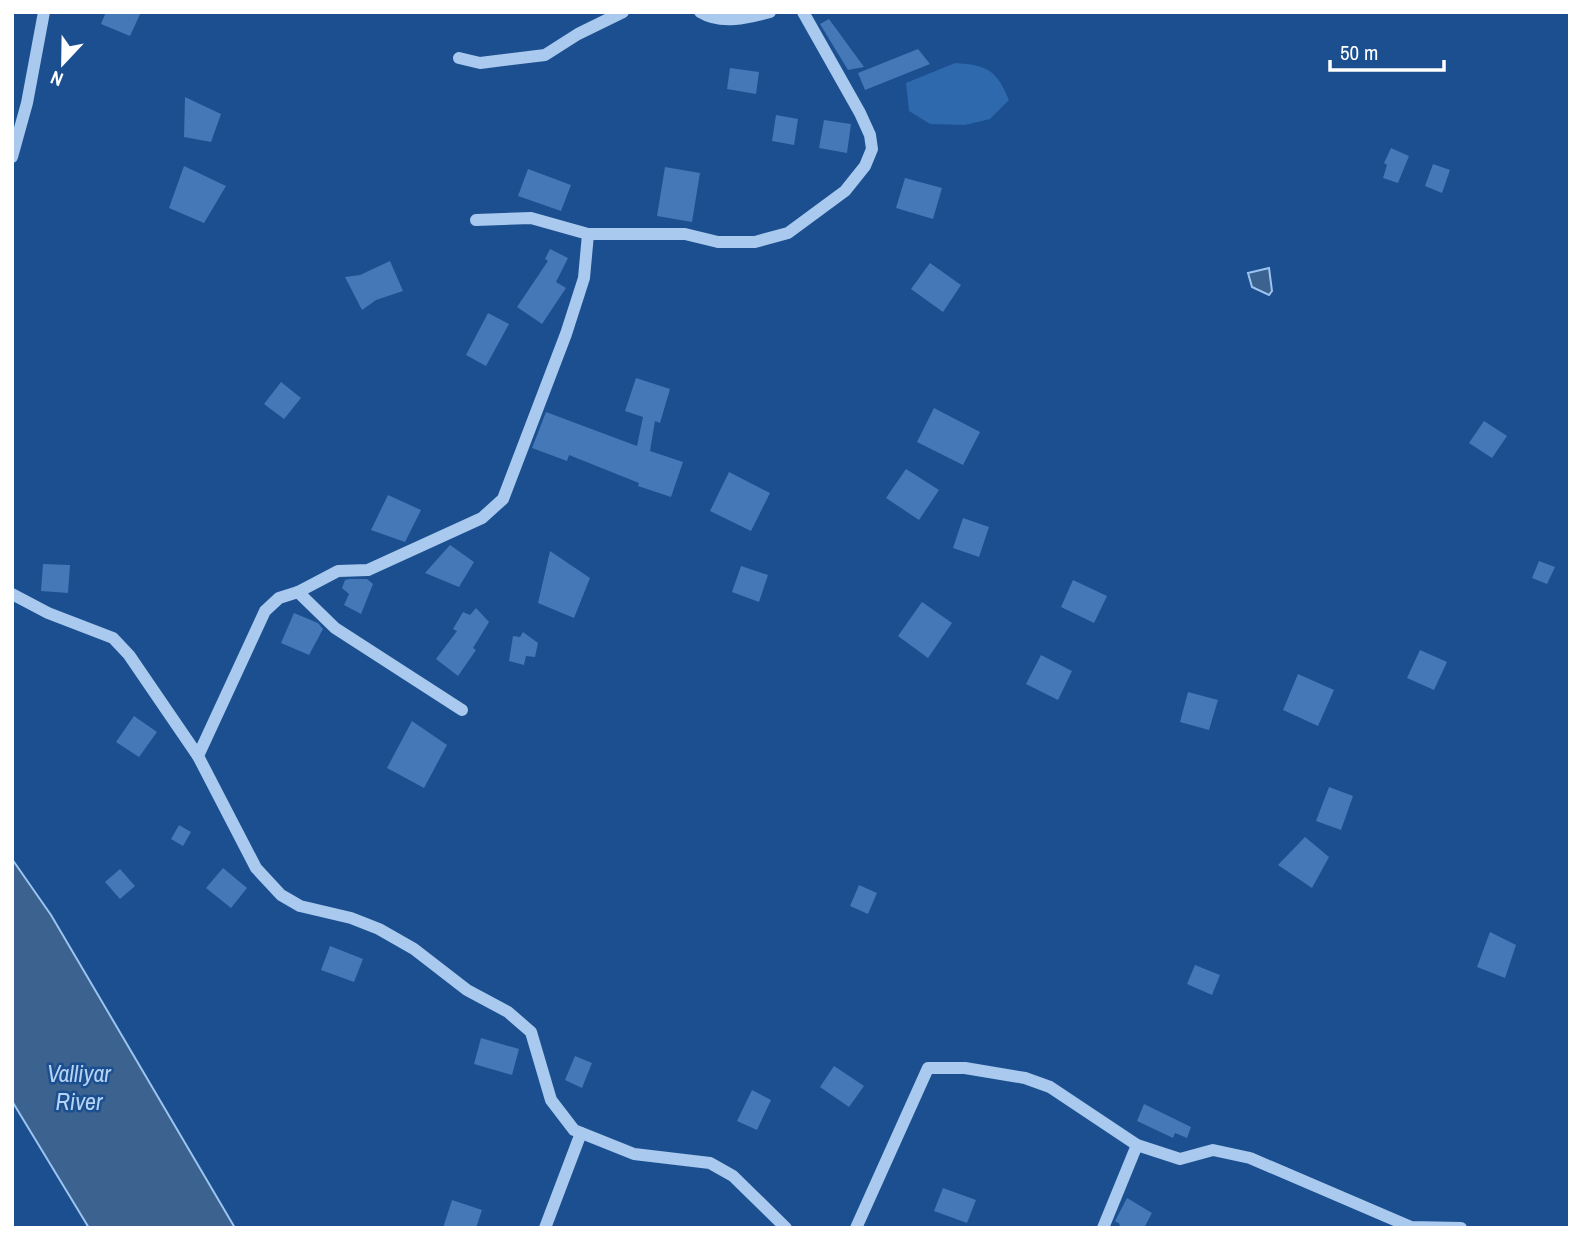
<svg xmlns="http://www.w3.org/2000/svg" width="1582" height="1240" viewBox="0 0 1582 1240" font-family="'Archivo Narrow',sans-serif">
<rect width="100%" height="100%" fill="#1b4f8f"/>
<path fill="#2e69ad" d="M955,63C988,65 996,70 1009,100L990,119L965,125L930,124L909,111L906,83Z"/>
<g fill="#3c6290" stroke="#9cc4f0" stroke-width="2">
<polygon points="1269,268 1272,291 1269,295 1252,287 1248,273"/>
<polygon points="12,859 51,915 235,1228 89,1228 12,1101"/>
</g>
<g fill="#4478b7">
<polygon points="106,12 141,12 130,36 101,24"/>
<polygon points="829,19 864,67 848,70 820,24"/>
<polygon points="918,49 930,64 865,90 858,73"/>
<polygon points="730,68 759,72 756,94 727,89"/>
<polygon points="185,97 221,114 211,142 184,137"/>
<polygon points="776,115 798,119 794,145 772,141"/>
<polygon points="824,120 851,124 847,153 819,148"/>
<polygon points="1391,148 1409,156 1398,183 1383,178 1387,165 1384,163"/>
<polygon points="1433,164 1450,170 1442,193 1425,186"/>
<polygon points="184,166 226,186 204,223 169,208"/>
<polygon points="665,167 700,173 692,222 657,216"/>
<polygon points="528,169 571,185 561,211 518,196"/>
<polygon points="905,178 942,188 933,219 896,208"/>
<polygon points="550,249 568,258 556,282 566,288 542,324 517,307 548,261 545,259"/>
<polygon points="390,261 403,291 376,300 362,310 345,277 360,275"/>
<polygon points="930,263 961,285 943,312 911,289"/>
<polygon points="488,313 509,324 486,366 466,355"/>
<polygon points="636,378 670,389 660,423 655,421 650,451 683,462 671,497 638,486 639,483 569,455 567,461 532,448 546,412 637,446 643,417 625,411"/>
<polygon points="281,382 301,398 284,419 264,404"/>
<polygon points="934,408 980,432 963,465 917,442"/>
<polygon points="1484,421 1507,436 1492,458 1469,443"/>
<polygon points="906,469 939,490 919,520 886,498"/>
<polygon points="729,472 770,493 751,531 710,511"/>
<polygon points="388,495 421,510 405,542 371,530"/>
<polygon points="963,518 989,527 979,557 953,548"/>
<polygon points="450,545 474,562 459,587 425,573"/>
<polygon points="550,551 590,578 574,618 538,603"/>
<polygon points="1539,561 1555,567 1547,584 1532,578"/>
<polygon points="43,564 70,565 68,593 41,591"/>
<polygon points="741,566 768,575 759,602 732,592"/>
<polygon points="349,579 367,579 373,584 361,614 344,605 349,594 342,588 345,580"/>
<polygon points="1073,580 1107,596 1094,623 1061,607"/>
<polygon points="922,602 952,623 928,658 898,636"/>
<polygon points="476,608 489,622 473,648 476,650 458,676 436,659 457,631 453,629 463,612 470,615"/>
<polygon points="294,613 318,623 323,629 309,655 281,643"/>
<polygon points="523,632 538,643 535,657 526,656 524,665 509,661 513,636 520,637"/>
<polygon points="1420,650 1447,662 1434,690 1407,678"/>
<polygon points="1041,655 1072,671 1058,700 1026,684"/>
<polygon points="1298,674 1334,690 1318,726 1283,710"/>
<polygon points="1188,692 1218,700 1209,730 1180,722"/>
<polygon points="134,716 157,732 139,757 116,742"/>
<polygon points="412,721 447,745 424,788 387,768"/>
<polygon points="1329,787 1353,796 1341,830 1316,821"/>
<polygon points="179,825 191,832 183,846 171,839"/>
<polygon points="1305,837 1329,857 1312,888 1278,865"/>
<polygon points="223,868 247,888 231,908 206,888"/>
<polygon points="120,869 135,886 120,899 105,882"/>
<polygon points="859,885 877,893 868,914 850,906"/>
<polygon points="1490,932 1516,945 1505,978 1477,967"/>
<polygon points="330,946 363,959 354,982 321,970"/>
<polygon points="1195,965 1220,975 1212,995 1187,984"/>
<polygon points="481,1038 519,1049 512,1075 474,1064"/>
<polygon points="575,1056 592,1063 582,1088 565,1080"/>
<polygon points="834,1066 864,1086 849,1107 820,1087"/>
<polygon points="752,1090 771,1100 757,1130 737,1121"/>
<polygon points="1144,1104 1191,1127 1187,1138 1175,1133 1173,1138 1137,1121"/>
<polygon points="943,1188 976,1200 967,1223 934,1211"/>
<polygon points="1127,1198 1152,1213 1144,1228 1118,1228 1120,1224 1115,1221"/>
<polygon points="452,1200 482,1210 476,1228 443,1228"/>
</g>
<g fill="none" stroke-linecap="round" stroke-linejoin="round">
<g stroke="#a9c9ee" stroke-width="12">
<path d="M700,12C721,25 748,18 770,12"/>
<polyline points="459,58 480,63 545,55 578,34 623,12"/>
<polyline points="12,157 27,103 44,12"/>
<polyline points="476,220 531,218 588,234 685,234 718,242 755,242 788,233 845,191 865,166 872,149 870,135 860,113 803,12"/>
<polyline points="588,234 584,278 566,334 503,499 482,518 368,570 338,571 298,592 279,598 265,611 198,756 256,868 281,895 300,906 351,918 379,929 414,949 467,990 508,1012 531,1032 551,1100 574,1130 634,1154 710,1163 733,1176 786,1228"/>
<polyline points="298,592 335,628 462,710"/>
<polyline points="12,594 48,613 113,638 129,655 198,756"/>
<polyline points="545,1228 581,1133"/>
<polyline points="856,1228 928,1068 965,1068 1025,1078 1050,1087 1137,1145 1180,1159 1213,1150 1250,1158 1411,1227 1461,1228"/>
<polyline points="1103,1228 1137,1145"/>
</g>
</g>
<g text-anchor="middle" stroke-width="5" stroke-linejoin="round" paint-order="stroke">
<g font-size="24" font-style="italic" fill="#b5d3f5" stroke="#1b4f8f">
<text x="79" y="1082">Valliyar<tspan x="79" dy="28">River</tspan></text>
</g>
</g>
<rect width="1582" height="1240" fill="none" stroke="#ffffff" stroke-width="28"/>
<g transform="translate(63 63) rotate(202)" stroke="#1b4f8f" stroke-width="5" paint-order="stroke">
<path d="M0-5L12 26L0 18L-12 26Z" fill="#ffffff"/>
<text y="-10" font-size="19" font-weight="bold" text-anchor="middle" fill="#ffffff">N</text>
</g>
<path d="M1330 60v10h114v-10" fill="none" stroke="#ffffff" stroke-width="3.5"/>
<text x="1340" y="60" font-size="21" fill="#ffffff" stroke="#1b4f8f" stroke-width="5" paint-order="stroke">50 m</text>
</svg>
